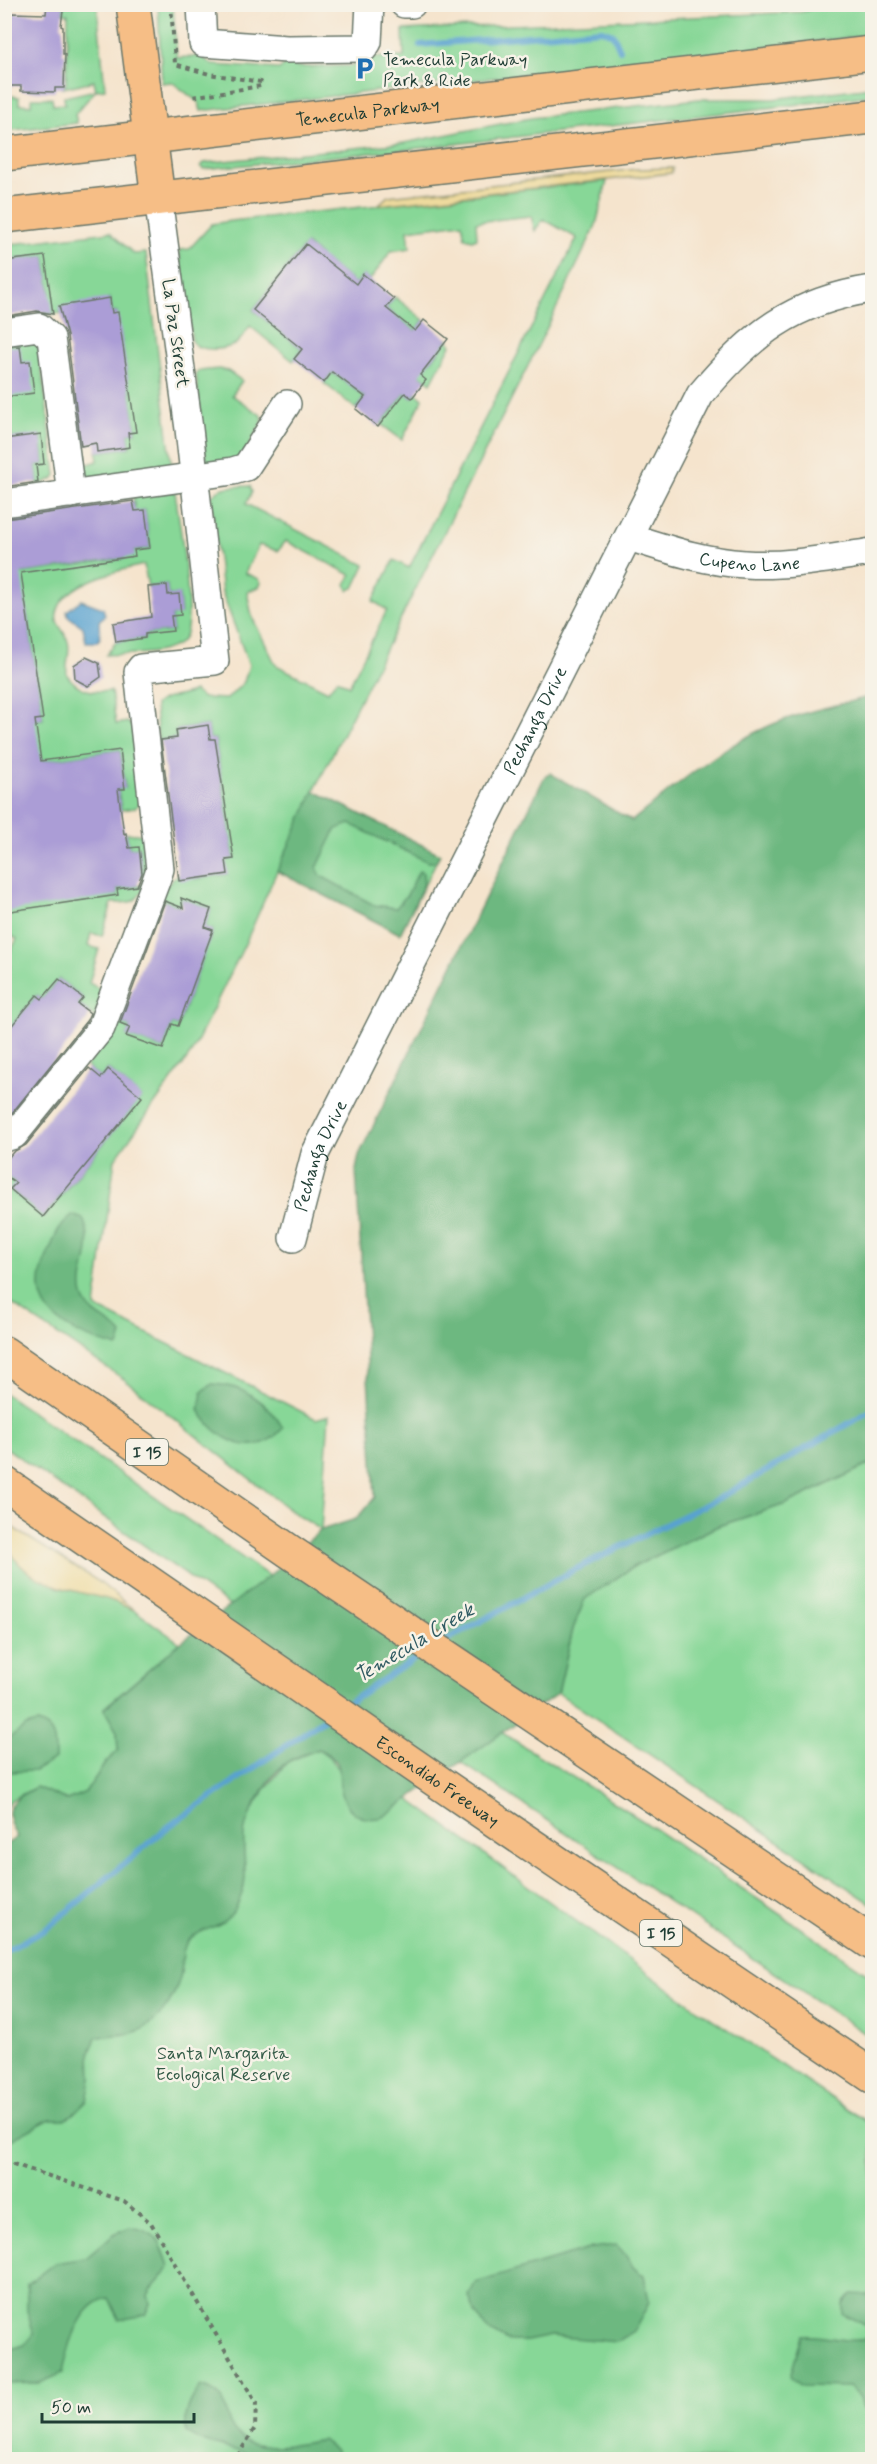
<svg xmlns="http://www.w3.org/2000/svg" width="877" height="2464" viewBox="0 0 877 2464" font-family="Mynerve,sans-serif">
<rect width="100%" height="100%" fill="#f7f3e8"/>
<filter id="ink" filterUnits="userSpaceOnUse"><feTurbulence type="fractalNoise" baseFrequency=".0167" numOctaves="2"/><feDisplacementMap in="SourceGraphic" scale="12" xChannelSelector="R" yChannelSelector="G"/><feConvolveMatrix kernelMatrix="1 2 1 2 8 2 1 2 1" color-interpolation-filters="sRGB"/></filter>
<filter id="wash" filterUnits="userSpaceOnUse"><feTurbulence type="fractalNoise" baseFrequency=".008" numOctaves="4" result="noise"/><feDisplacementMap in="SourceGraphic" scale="24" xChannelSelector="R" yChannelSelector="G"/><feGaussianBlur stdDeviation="1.35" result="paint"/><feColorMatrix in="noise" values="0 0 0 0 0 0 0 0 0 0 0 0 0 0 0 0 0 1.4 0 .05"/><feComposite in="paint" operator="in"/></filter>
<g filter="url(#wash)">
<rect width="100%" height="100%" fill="#f5e4cd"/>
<g fill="#87d797" stroke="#538a66" stroke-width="1.5">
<polygon points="64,5 97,5 105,89 96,90 75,114 77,123 5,131 4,95 19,97 19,104 31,105 32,98 52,98 53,105 65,104 64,97 96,90 94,81 63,88 66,84 68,14 63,13"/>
<polygon points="158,5 173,5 177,58 201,56 213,65 279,69 294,60 295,67 354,66 355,58 404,57 403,30 802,12 824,5 872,5 872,35 201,111 199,103 172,82 162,83"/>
<polygon points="872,87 872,95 810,103 412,149 203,169 201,167 204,163 404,143 531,118 699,99 772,99"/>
<path d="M607,181L596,225L546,330L314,791L440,854L400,934L277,871L245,944L192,1052L115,1159L95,1307L316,1419L329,1415L321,1530L291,1511L125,1380L5,1299L4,1174L16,1183L10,1190L44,1217L141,1097L108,1069L101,1078L86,1066L116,1022L130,1027L127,1036L163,1049L172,1024L178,1026L213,930L205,927L211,909L182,899L179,906L159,899C166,882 176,873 194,870L195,879L227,874L226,860L234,858L215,739H210L208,725L176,730L177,738L158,741L155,705C165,695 182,698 194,691L203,698L227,699L244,682L249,665L222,592L211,498C218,484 236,487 250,486L252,492L246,504L365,565L354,588L348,590L346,584L351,575L286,541L278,551L259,545L245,573L259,579L261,583L259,587L247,592L252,617L276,665L328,691L337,679L349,686L387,610L373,601L394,560L409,568L577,238L543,219L535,231L531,216L476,222L477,238L472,240L465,238L462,223L408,230L410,248L391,251L370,280L363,275L356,284L324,259L315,261L320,255L306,244L253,310L302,349L293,361L250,326C246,332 240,342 234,345C223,350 200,352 192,342L179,250L189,249L212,224L231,221Z"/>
<polygon points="110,232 134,254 146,253 172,469 92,479 83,474 85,465 98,461 97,452 130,447 128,433 136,432 117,312 112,313 110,298 79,311 46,315 43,295 50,293 45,256 5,261 4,245"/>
<polygon points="395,297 424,320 415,331 386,308"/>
<polygon points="448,339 451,345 431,383 417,373 432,360"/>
<polygon points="34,340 38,344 56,475 53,479 38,485 36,465 44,464 41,435 11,438 10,428 5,429 4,344"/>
<polygon points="219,369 228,371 242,381 232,395 262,416 263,420 241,460 209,463 206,459 196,374 199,371"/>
<polygon points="332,372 365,397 356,409 324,383"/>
<polygon points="405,393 412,398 416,393 423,399 402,440 381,424"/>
<path d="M175,491C178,517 198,626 182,641C165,657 129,653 106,655L116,642L145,638V634L173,631L171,616L181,614L179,595H168L167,585L148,587L144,565C119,570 63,582 57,613C54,625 66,631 68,642C71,652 65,664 67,675C79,691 92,693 111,691L116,724L127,722L133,727L140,803L135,808L121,810L118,789L125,788L120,750L5,766L35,720L43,719L25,600L5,566L23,573L124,558V552L150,548L145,510L135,511L133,496Z"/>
<path d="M126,833L144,835L149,881C134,904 137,903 112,903L102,936L91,933L88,946L99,949L89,983L102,990L95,1017L78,1004L83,998L59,979L42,999L37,995L5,1035V977L10,966L5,962L17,939L5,932V902L118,895L117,889L144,885L139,847L129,848Z"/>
<polygon points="4,1393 269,1576 230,1606 5,1447"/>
<polygon points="872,1463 872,1904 558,1693 573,1629 584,1599 633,1567 718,1526 786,1504"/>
<polygon points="4,1536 17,1561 57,1587 106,1598 134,1610 180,1643 104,1708 117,1732 118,1752 106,1762 86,1792 67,1800 36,1787 11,1800 5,1809"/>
<polygon points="501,1732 643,1821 872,1977 872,2038 459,1761"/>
<path d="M318,1749C346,1765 337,1779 348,1806L383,1817L407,1798L697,2009L872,2125V2459L5,2460V1921L250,1814L264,1791L287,1762Z"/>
</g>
<g fill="#6db880" stroke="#467a5a" stroke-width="1.5">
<path d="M872,696V1463L786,1504L718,1526L633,1567L585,1599L573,1629L558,1693L383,1817C359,1823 345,1811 340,1786C339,1779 341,1771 337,1763C333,1756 325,1753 319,1749C309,1753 298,1756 289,1761C272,1771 246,1815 244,1834C242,1866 252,1878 235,1909C222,1932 193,1927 185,1946C181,1954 183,1968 180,1977C174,2001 156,2027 132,2033C119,2036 108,2034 96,2038L90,2052L91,2079L87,2101L74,2114L64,2119H50L5,2143L4,1846L17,1837C0,1809 10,1801 36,1787L67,1800L86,1792L106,1762L118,1751L117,1732L104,1709L180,1643L269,1576L321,1530L356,1519L375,1497L356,1170L359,1155L545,776L550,773L632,821C675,786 720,747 771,725C803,711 839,705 872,696Z"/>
<polygon points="314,791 440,854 436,862 428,862 350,824 336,829 317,868 321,876 374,905 396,908 407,895 419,871 423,873 424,884 400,934 277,871"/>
<path d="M72,1215L83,1219C99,1252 73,1276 85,1301C93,1318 111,1320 122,1334L118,1347C69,1334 20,1311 48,1254C56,1236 56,1228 72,1215Z"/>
<path d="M212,1384C242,1385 268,1401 283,1428C255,1461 218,1442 199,1410L202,1392Z"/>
<path d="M38,1723C56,1728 55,1742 55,1759L35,1771L5,1772V1742L26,1726Z"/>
<path d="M130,2227C158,2231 160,2241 169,2266C164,2278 154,2284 148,2295L150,2304L145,2315L119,2320L109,2298C79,2303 68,2347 63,2373L40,2383L5,2384V2351L24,2345L34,2334L27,2311V2284L55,2263L86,2258L114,2234Z"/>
<path d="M616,2245C629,2254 629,2269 644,2275L649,2301L647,2307L634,2331L617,2342L551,2336L527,2341H507L488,2330L475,2314L469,2296L475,2283L592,2248Z"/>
<path d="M851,2294L872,2295V2410L863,2408L860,2397L849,2387L802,2386L790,2377L802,2336C825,2334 847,2345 868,2338L867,2326L843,2314V2304Z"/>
<path d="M201,2386C237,2397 218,2418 239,2436C258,2452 299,2445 322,2440L335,2450L337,2459H258C235,2446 208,2448 186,2432C184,2413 189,2401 201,2386Z"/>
</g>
<g fill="#eeda9e" stroke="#868c69" stroke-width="1.5">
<polygon points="673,168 671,173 378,205 388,196 638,169"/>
<path d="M5,1523L98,1581L134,1610C124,1606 114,1600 103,1598C60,1587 4,1580 5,1523Z"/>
</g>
<polygon fill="#58a2d0" stroke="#3c7082" stroke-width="1.5" points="81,600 103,608 105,615 99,621 100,638 97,642 86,642 83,627 68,616 67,611"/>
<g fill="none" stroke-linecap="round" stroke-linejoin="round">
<g stroke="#58a2d0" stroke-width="6">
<polyline points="420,45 602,30 613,34 620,50"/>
<polyline points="443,1642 572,1571 721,1497 872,1410"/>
<polyline points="344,1705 424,1653"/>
<polyline points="4,1952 46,1929 168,1827 326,1718"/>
</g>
</g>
<g id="blocks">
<g fill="#ab9dd6">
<polygon points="47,4 64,4 61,26 63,27 63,54 65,54 64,88 55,88 55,92 21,91 21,86 7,86 4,16 10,16 11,13 46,14"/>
<polygon points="306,244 356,284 363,274 394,299 386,308 415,331 424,320 448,339 420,375 426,380 412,398 405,393 378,427 356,409 365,397 332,372 324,383 294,359 302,349 253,310"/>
<polygon points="45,256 53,314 37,311 7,316 4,261"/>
<polygon points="110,298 112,313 118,312 136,432 128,433 130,447 97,452 96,443 81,446 67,336 59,306"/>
<polygon points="20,346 22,362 30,361 34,393 4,397 4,347"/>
<polygon points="41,434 44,464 36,465 38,482 4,487 4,439"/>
<polygon points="133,501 135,511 145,510 150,548 134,550 135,556 21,573 43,719 35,720 41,761 120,750 125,789 118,789 124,834 126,833 129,848 139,847 142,873 137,886 117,889 118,895 4,912 4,535 7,534 5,519"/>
<polygon points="167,585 168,595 179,594 181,615 171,616 173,631 145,634 145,638 116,642 113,623 151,617 148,587"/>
<polygon points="86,657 99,663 101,677 88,686 75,679 74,665"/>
<polygon points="208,725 210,739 215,739 234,859 226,860 228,874 179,881 161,740 177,738 176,730"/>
<polygon points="181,898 211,909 205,927 213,930 178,1026 172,1024 163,1049 126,1036 130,1027 120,1023 165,901 183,908"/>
<polygon points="59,979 83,998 78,1004 90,1013 87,1020 8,1118 4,1115 4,1035 37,995 42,999"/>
<polygon points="89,1068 101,1078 108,1069 142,1097 43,1217 10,1189 16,1183 4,1174 4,1163 13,1152 26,1145"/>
</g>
</g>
</g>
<g filter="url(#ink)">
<use href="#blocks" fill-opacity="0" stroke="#6a776a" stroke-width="1.5"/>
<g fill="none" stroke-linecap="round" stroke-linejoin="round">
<defs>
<g id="minor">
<polyline points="201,4 203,43 287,49 364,48 368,42 370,4"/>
<polyline points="404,4 412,4"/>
<polyline points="4,332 39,327 51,338 71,494"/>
<polyline points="4,503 233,471 246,467 287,404"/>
<path id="s1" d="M629,537C667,549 705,562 745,564C787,567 831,558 872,552"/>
<polyline points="4,1138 14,1135 101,1028 156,881 160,869 138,672 141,668 215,661 189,429 158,198"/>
<path id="s2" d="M293,1238L315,1154L700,395C750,335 793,301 872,289"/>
</g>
<g id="major">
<polyline points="133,4 158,198"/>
<path id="s3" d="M4,154L872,53"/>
<polyline points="4,216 872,117"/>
</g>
<g id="highway">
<polyline points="4,1353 289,1551 872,1943"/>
<path id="s4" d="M4,1483L450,1790L872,2076"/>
</g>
</defs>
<use href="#minor" stroke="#6a776a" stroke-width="30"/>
<use href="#major" stroke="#6a776a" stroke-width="36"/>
<use href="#highway" stroke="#6a776a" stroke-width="36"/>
<g stroke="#6a776a" stroke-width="4" stroke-dasharray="4.5 4.5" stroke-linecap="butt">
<polyline points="171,4 175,64 209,74 261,82 261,86 191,97"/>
<polyline points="4,2161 124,2201 151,2223 256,2403 255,2428 235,2460"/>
</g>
<use href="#minor" stroke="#fff" stroke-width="27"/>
<use href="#major" stroke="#f6be86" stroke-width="33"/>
<use href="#highway" stroke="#f6be86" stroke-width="33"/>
</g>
</g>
<defs>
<symbol id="parking-bare" viewBox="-9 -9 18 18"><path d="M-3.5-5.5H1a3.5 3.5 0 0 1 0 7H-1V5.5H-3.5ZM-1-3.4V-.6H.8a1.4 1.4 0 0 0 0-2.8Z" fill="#1f6fb2" stroke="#f7f3e8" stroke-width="2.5" paint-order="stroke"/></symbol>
</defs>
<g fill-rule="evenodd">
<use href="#parking-bare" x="348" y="52" width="33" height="33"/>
</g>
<g text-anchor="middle" stroke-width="5" stroke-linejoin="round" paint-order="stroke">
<g fill="#f7f3e8" stroke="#60746a" stroke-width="1.5">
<rect x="126" y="1439" width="42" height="26" rx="4.5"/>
<rect x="640" y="1920" width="42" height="26" rx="4.5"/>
</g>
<g font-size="16" font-weight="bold" fill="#1f3d34">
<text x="147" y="1458">I 15</text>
<text x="661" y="1939">I 15</text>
</g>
<g font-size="18" fill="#1f3d34" stroke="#f7f3e8" text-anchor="start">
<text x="383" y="65">Temecula Parkway<tspan x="383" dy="21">Park &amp; Ride</tspan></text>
</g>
<g font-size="18" fill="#1f3d34" stroke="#f7f3e8">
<text dy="6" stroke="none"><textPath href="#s3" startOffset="366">Temecula Parkway</textPath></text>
<text transform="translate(176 333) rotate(82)" y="6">La Paz Street</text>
<text dy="6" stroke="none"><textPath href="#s1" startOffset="124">Cupeno Lane</textPath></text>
<text dy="6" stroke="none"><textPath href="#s2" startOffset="573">Pechanga Drive</textPath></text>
<text dy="6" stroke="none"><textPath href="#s2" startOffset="87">Pechanga Drive</textPath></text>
<text dy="6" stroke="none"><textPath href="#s4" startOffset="526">Escondido Freeway</textPath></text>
</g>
<g font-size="18" fill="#345c48" stroke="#f7f3e8">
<text x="223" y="2059">Santa Margarita<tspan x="223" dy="21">Ecological Reserve</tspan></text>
</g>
<g font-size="20" font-style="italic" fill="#305b63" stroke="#f7f3e8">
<text transform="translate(414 1642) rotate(-31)" y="7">Temecula Creek</text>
</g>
</g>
<rect width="877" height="2464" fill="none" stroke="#f7f3e8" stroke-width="24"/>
<path d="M42 2413v9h152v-9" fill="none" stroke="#1f3d34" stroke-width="3"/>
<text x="51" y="2413" font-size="18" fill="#1f3d34" stroke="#f7f3e8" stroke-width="4.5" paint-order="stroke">50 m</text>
</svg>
